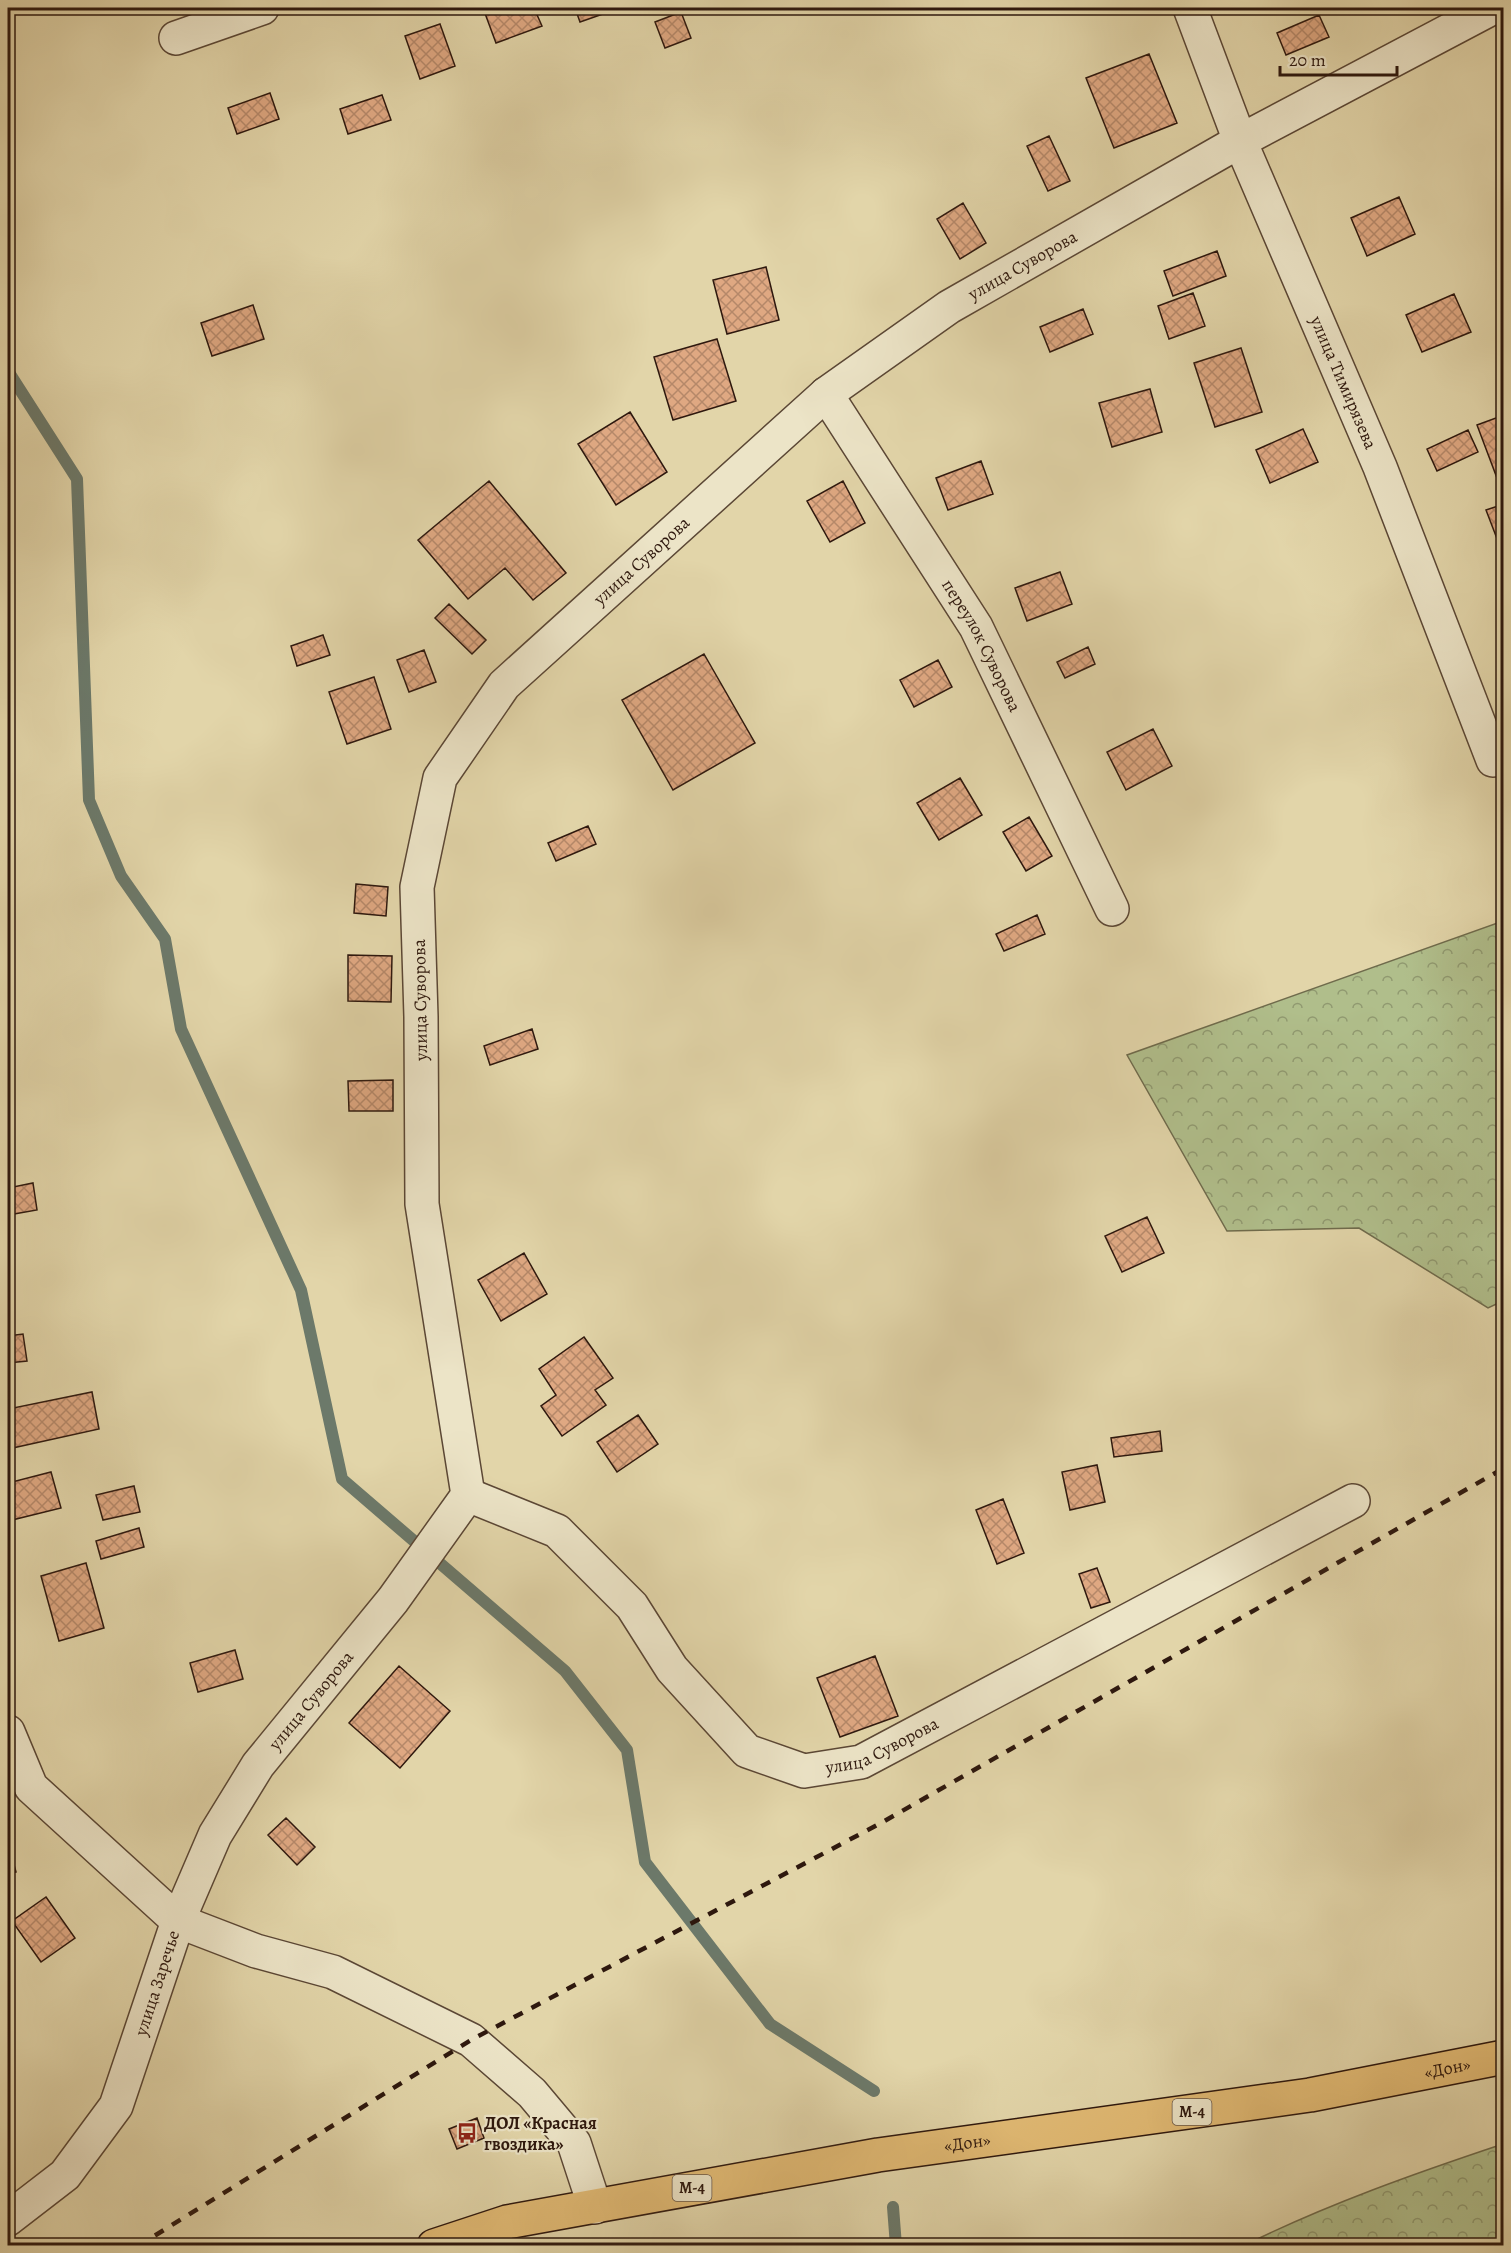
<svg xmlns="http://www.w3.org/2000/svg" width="1511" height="2253" viewBox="0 0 1511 2253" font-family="Alegreya,serif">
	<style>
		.forest { fill: url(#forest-crowns); stroke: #6f6b4c; stroke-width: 1.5 }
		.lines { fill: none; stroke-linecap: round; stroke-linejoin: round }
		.stream { stroke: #6c796a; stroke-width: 12 }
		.building { fill: url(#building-cross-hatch); stroke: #2e180e; stroke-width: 1.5 }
		.minor-casing { stroke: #5b4735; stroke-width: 36 }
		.highway-casing { stroke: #2e180e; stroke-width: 36 }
		.minor { stroke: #ece4c7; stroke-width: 33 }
		.highway { stroke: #e1ba74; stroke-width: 33 }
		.rail { stroke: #2e180e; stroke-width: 4.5; stroke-dasharray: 10 10; stroke-linecap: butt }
		.labels { text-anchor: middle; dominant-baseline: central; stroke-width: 4.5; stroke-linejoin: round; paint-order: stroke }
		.shield { fill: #ece4c7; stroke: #675546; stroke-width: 1.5 }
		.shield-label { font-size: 16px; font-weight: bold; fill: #2e180e }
		.street-label { font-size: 18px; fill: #2e180e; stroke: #ece4c7 }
		.poi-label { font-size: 18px; font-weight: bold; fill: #2e180e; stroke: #ece4c7; text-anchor: start }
	</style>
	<defs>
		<pattern id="forest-crowns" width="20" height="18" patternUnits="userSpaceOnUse" patternTransform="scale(1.5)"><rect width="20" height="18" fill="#b0be8b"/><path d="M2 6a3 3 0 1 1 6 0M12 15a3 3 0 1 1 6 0" fill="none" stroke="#909970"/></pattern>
		<pattern id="building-cross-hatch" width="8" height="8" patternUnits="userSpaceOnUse" patternTransform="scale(1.5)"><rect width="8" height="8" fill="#dfa882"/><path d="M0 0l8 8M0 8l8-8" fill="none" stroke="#b58869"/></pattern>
	</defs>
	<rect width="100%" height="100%" fill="#e2d5a9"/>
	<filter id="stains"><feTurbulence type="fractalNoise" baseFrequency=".00333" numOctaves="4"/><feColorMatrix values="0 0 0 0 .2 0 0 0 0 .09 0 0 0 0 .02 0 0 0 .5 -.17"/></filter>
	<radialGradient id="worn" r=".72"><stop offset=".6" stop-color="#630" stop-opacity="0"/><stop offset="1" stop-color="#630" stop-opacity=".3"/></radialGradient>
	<path class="forest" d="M1503,921V1301L1488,1308L1359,1228L1227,1231L1127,1055Z
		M1503,2144V2245H1245C1328,2204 1416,2173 1503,2144Z"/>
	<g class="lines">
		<path class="stream" d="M8,371L77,479L89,800L121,876L165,939L181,1029L301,1290L342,1479L565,1671L627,1750L645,1862L770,2024L874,2091
			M893,2207L896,2246"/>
	</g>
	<path class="building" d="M483,8H534L542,26L496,43Z
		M575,8H620L580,22Z
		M681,12L691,38L665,48L655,22Z
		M1319,15L1329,37L1286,55L1277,33Z
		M440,24L455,66L420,79L405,36Z
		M1149,54L1177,123L1114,148L1086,78Z
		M270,93L279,119L237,134L228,108Z
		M382,95L391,120L348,134L340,109Z
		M1049,136L1070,181L1048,191L1027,146Z
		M1399,197L1415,234L1367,256L1351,218Z
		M963,203L986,243L960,259L937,219Z
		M1217,251L1226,276L1173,296L1164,271Z
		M766,267L779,320L727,334L713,280Z
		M1193,293L1205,326L1169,339L1158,306Z
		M1454,294L1471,332L1422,352L1406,315Z
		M253,305L264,339L212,356L201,323Z
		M1083,309L1093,334L1050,352L1040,327Z
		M717,339L736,401L673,420L654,357Z
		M1241,348L1262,412L1215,427L1194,363Z
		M1150,389L1162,432L1112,447L1099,403Z
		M630,412L667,472L616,505L578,444Z
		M1504,415V476L1497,478L1477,425Z
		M1303,429L1318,462L1270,483L1256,450Z
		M1468,430L1478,452L1437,471L1427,449Z
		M981,461L993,494L948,510L936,478Z
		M489,481L566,573L533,600L505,568L468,599L418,540Z
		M843,481L865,523L830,542L807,501Z
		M1504,504V557L1486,510Z
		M1060,572L1072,604L1027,621L1015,588Z
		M449,604L486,640L472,654L435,618Z
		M323,635L330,655L297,666L291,646Z
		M1088,647L1095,664L1065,678L1057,662Z
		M424,650L436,682L409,692L397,660Z
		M704,654L755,743L673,790L622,700Z
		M938,660L952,687L914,707L900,680Z
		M374,677L391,729L347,744L329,692Z
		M1153,729L1172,766L1126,790L1107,752Z
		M960,778L982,815L939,840L917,803Z
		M1029,817L1052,856L1026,871L1003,832Z
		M588,826L596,844L556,861L548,843Z
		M356,884L388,887L386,916L354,913Z
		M1037,915L1045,934L1004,951L996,934Z
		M348,955L392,956L391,1002L348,1001Z
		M532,1029L538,1049L490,1065L484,1046Z
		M393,1080V1111H349L348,1081Z
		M33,1183L37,1210L8,1215V1188Z
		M1147,1217L1164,1253L1122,1272L1105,1236Z
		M524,1253L547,1294L501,1321L478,1280Z
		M23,1334L27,1361L8,1363V1336Z
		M584,1337L613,1378L595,1390L606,1405L562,1436L541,1406L556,1395L539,1369Z
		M92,1392L99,1429L8,1449V1409Z
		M638,1415L658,1444L617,1472L597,1442Z
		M1160,1431L1162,1451L1114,1457L1111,1438Z
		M1097,1465L1105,1502L1070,1510L1062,1472Z
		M51,1472L61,1508L12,1520L8,1503V1483Z
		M134,1486L140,1512L103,1520L96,1495Z
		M1003,1499L1024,1553L997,1564L976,1510Z
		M139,1528L144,1547L101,1559L96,1541Z
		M86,1563L104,1628L59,1641L41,1576Z
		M1097,1568L1110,1602L1091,1608L1079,1574Z
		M235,1650L243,1679L198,1692L190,1663Z
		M875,1656L898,1716L840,1737L817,1678Z
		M399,1666L450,1711L400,1768L349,1723Z
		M286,1818L315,1847L297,1865L268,1835Z
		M8,1843L16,1872L8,1874Z
		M46,1897L75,1938L41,1962L12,1921Z
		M477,2118L484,2138L457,2149L449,2129Z"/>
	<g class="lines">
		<g class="minor-casing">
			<g id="minor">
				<path id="s1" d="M1190,8L1240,141L1380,467L1493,760L1504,755"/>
				<path d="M176,38L262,8"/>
				<path id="s2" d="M826,394L976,627L1112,909"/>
				<path id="s3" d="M468,1495L557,1531L632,1606L672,1669L747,1751L804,1771L861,1762L1353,1501"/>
				<path d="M8,1732L31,1787L178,1921L116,2106L65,2175L8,2219"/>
				<path id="s4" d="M595,2207L574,2143L532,2093L471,2040L333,1972L256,1951L178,1921L215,1835L258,1765L393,1600L468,1495L422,1204L421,1017L417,887L440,778L504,685L826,394L949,307L1240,141L1492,8"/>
			</g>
		</g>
		<g class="highway-casing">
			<g id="highway">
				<path id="s5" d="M434,2246L507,2222L878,2155L1310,2095L1504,2057"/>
			</g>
		</g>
		<use href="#minor" class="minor"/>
		<use href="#highway" class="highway"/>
		<path class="rail" d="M138,2246L471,2040L881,1823L1504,1468"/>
	</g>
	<defs>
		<g id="bus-bare" transform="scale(1.62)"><path d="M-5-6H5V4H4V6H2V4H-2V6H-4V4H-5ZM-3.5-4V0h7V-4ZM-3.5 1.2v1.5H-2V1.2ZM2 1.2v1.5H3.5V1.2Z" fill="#8f2418" stroke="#ece4c7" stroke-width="2.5" paint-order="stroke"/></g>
	</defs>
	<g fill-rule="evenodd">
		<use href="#bus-bare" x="467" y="2133"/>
	</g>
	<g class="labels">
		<g class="shield">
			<rect x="1172.5" y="2099" width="39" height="26" rx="4.5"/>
			<rect x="672.5" y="2175" width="39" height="26" rx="4.5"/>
		</g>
		<g class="shield-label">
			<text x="1192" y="2112">М-4</text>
			<text x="692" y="2188">М-4</text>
		</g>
		<g class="street-label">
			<text stroke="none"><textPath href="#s4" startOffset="2554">улица Суворова</textPath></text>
			<text stroke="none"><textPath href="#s1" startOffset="405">улица Тимирязева</textPath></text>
			<text stroke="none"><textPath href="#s4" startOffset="2070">улица Суворова</textPath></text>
			<text stroke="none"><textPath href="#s2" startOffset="296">переулок Суворова</textPath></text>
			<text transform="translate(420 1000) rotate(-91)">улица Суворова</text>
			<text stroke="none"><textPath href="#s4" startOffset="790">улица Суворова</textPath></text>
			<text stroke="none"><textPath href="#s3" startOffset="531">улица Суворова</textPath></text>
			<text transform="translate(157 1983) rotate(-72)">улица Заречье</text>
			<text stroke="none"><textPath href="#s5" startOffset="1030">«Дон»</textPath></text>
			<text stroke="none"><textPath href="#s5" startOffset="544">«Дон»</textPath></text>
		</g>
		<g class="poi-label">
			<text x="484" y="2123">ДОЛ «Красная<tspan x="484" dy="21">гвоздика»</tspan></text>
		</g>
	</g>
	<rect width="1511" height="2253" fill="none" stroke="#e2d5a9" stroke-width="30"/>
	<rect x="9" y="9" width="1493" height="2235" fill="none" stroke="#2e180e" stroke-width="3"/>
	<rect x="15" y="15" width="1481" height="2223" fill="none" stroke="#2e180e" stroke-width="1.5"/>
	<path d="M1280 66v9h117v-9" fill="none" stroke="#2e180e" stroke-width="3"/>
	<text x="1289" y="66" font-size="18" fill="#2e180e" stroke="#ece4c7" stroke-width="4.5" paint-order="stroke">20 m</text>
	<rect width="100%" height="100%" filter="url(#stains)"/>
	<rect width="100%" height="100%" fill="url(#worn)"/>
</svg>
